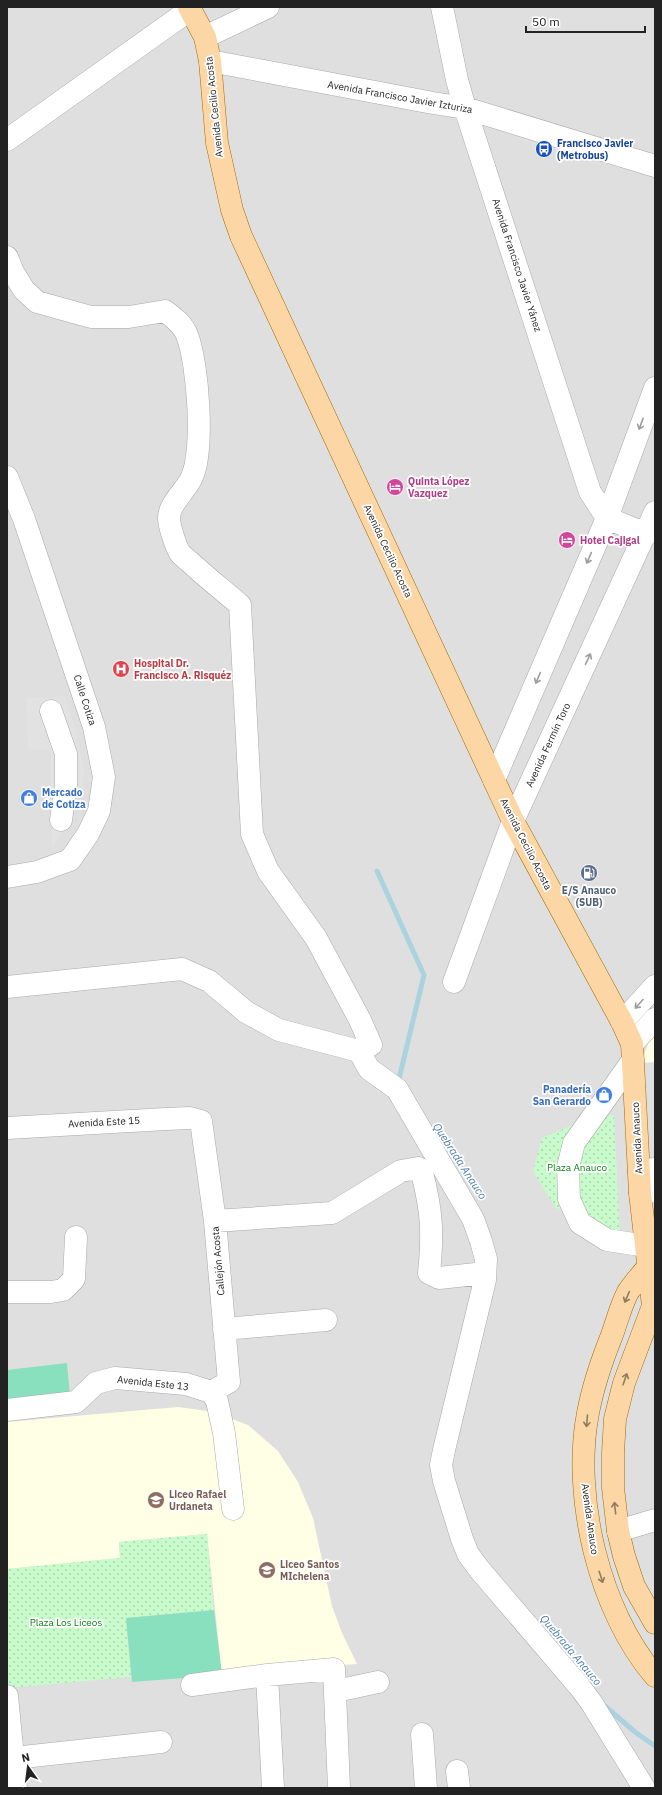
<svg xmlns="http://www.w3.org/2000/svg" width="662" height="1795" viewBox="0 0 662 1795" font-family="'IBM Plex Sans',sans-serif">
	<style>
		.residential { fill: #e0dfdf }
		.education { fill: #ffffe5 }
		.park { fill: url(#park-dots) }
		.pitch { fill: #88e0be }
		.parking { fill: #e2e2e2 }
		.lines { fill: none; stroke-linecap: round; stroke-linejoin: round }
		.stream { stroke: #aad3df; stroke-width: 5 }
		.minor-casing { stroke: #a9a9a9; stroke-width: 23 }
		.major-casing { stroke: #a06b00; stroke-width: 23 }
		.minor { stroke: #fff; stroke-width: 22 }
		.major { stroke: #fcd6a4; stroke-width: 22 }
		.oneway { stroke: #9c9c9c }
		.oneway2 { stroke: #8f7c63 }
		.labels { text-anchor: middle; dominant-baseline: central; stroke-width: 3.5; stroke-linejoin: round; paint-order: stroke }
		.street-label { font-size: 10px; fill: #222; stroke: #fff }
		.transit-label { font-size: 10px; font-weight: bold; fill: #164399; stroke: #fff; text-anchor: start }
		.hotel-label { font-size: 10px; font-weight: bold; fill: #b23c85; stroke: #fff; text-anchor: start }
		.health-label { font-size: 10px; font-weight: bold; fill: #be3a42; stroke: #fff; text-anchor: start }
		.shop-label { font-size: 10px; font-weight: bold; fill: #366cbe; stroke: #fff; text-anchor: start }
		.service-label { font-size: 10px; font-weight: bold; fill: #4e5e75; stroke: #fff }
		.park-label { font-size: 10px; fill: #0c8416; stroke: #fff }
		.education-label { font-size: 10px; font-weight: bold; fill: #785e54; stroke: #fff; text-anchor: start }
		.water-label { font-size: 11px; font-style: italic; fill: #4a7aab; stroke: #fff }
	</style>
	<defs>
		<pattern id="park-dots" width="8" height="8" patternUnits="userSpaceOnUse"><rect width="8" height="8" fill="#c8facc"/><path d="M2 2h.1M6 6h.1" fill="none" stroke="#acd6af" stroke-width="1.8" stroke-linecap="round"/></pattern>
	</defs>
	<rect width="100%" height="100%" fill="#f2efe9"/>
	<path class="residential" d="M7,7H655V1788H7Z"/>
	<path class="education" d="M655,1034V1062L641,1063L650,1039Z
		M178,1407L214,1412L248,1425L278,1451L298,1482L313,1518L332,1606L342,1633L357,1664L274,1670L222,1675L207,1534L119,1542L120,1558L7,1569V1422Z"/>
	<path class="park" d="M614,1115L620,1239L555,1207L533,1171L542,1138L584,1120Z
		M207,1534L214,1610L126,1618L131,1677L7,1688V1569L120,1558L119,1542Z"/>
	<path class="pitch" d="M67,1363L70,1396L7,1403V1370Z
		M214,1610L222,1675L132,1682L126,1618Z"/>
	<path class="parking" d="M65,697L79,743L84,772L82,796L70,821L52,847L51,749H28L26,698Z"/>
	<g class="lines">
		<path class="stream" d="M377,871L424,975L398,1083
			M605,1706L635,1732L655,1746"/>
		<g class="minor-casing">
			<path id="minor" d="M442,7L457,80L465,108L590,492L607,518L646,534L655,530
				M205,37L268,7
				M210,61L433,103L465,108L655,166
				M7,140L191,9
				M7,257L13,272L24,290L37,302L91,317H129L165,311C173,317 183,324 187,335C198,363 205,452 191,479C185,491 169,504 169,518C169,526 176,547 180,553C183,557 188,560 191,563C207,578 224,591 240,605L252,834L268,871L316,938L360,1020L371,1045L359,1051L279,1030L246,1012L209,981L182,969L7,987
				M7,477L24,519L94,727L104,777L99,811L88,834L70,860L37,872L7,877
				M51,711L66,754V786L61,820
				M494,780L607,518L655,388
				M454,982L513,821L655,512
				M622,1022L655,986
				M632,1044L655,1019
				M359,1051L369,1069L397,1089L473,1219L481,1241L486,1259L485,1280L444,1450L441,1465L444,1481L462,1539L468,1554L479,1569L579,1686L591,1702L644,1788
				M633,1060L574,1143L568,1167L569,1199L580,1223L607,1240L647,1246
				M7,1128L166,1119L190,1118L201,1121L215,1221L229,1382L211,1392
				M639,1171L655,1169
				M640,1193L655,1191
				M215,1221L332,1213L401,1171L418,1168L422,1173C432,1211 433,1234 429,1273L439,1278L485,1273
				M7,1292H51L63,1290L74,1279L76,1237
				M224,1329L326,1320
				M7,1410L76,1402L96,1383L115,1378L186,1384L211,1392L217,1401L224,1433L233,1509
				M618,1531L655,1520
				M267,1675L273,1788
				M192,1685L267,1675L334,1669L339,1788
				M336,1691L378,1682
				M7,1696L16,1788
				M422,1734L426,1788
				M14,1758L161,1742
				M457,1771L459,1788"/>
		</g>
		<g class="major-casing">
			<path id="major" d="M189,7L205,37L210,61L217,143L232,210L241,236L513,821L622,1022L632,1044L640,1193L653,1306L624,1383L615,1419L613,1453V1488L618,1531L624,1556L634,1586L655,1623
				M649,1266C642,1274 634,1283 628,1292C621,1305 617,1321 612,1335C602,1360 593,1386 588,1413C572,1496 599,1611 655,1676"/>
		</g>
		<use href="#minor" class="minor"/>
		<use href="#major" class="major"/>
	</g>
	<defs><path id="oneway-shaft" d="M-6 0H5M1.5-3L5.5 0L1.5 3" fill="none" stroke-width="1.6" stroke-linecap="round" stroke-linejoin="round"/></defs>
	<g class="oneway">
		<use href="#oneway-shaft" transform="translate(641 424) rotate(110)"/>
		<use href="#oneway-shaft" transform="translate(589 558) rotate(113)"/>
		<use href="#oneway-shaft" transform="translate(588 659) rotate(-65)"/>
		<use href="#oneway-shaft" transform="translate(538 678) rotate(113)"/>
		<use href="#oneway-shaft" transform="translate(639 1004) rotate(132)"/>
	</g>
	<g class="oneway2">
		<use href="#oneway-shaft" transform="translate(627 1297) rotate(113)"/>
		<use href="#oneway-shaft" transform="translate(625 1379) rotate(-71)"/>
		<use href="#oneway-shaft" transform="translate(587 1421) rotate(95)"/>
		<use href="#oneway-shaft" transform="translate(615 1508) rotate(-97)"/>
		<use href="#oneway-shaft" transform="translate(601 1577) rotate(72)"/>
	</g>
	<defs>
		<g id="bus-disc" transform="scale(0.9)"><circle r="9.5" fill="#1a4fb4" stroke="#fff"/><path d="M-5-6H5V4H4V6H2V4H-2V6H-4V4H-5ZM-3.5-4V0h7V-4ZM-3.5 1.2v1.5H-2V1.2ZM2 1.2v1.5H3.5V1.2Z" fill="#fff"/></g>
		<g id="hotel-disc" transform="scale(0.9)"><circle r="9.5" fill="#d1479c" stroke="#fff"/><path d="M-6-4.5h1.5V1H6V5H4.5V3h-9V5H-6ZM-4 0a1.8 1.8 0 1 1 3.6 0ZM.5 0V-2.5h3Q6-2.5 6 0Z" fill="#fff"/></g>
		<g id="hospital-disc" transform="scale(0.9)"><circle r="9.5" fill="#e0444e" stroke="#fff"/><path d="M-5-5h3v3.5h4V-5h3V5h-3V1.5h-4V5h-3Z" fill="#fff"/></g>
		<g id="shop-disc" transform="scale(0.9)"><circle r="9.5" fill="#3f7fe0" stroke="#fff"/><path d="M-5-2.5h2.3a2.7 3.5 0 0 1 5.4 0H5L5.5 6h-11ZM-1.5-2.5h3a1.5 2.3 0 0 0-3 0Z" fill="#fff"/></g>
		<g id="fuel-disc" transform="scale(0.9)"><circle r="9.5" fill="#5c6f8a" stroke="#fff"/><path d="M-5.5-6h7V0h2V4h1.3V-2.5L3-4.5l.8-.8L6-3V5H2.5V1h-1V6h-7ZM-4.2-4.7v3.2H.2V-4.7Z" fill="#fff"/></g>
		<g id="school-disc" transform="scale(0.9)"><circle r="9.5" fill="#8d6e63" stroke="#fff"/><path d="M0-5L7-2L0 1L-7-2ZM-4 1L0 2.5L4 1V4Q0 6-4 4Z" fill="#fff"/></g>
	</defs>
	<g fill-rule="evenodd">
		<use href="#bus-disc" x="544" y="149"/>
		<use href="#hotel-disc" x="395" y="487"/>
		<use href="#hotel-disc" x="567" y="540"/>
		<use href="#hospital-disc" x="121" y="669"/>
		<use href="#shop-disc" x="29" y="798"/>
		<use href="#fuel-disc" x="589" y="873"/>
		<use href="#shop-disc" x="604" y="1095"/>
		<use href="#school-disc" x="156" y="1500"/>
		<use href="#school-disc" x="267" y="1570"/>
	</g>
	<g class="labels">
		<g class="street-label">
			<text transform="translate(400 97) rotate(10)">Avenida Francisco Javier Izturiza</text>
			<text transform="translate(214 107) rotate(-96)">Avenida Cecilio Acosta</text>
			<text transform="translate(517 265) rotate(72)">Avenida Francisco Javier Yánez</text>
			<text transform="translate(388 551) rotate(65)">Avenida Cecilio Acosta</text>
			<text transform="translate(85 700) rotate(72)">Calle Cotiza</text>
			<text transform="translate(548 745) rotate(-65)">Avenida Fermín Toro</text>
			<text transform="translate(526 844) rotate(63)">Avenida Cecilio Acosta</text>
			<text transform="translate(104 1122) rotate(-3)">Avenida Este 15</text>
			<text transform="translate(637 1138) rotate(-93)">Avenida Anauco</text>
			<text transform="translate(218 1261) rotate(-95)">Callejón Acosta</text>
			<text transform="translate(153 1383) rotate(6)">Avenida Este 13</text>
			<text transform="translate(590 1519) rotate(82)">Avenida Anauco</text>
		</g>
		<g class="transit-label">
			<text x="557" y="143">Francisco Javier<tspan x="557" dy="12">(Metrobus)</tspan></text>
		</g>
		<g class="hotel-label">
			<text x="408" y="481">Quinta López<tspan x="408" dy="12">Vazquez</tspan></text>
			<text x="580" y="540">Hotel Cajigal</text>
		</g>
		<g class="health-label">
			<text x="134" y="663">Hospital Dr.<tspan x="134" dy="12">Francisco A. Risquéz</tspan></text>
		</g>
		<g class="shop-label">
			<text x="42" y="792">Mercado<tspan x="42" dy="12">de Cotiza</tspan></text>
			<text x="591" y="1089" text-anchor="end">Panadería<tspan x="591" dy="12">San Gerardo</tspan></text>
		</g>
		<g class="service-label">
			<text x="589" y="890">E/S Anauco<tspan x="589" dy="12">(SUB)</tspan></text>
		</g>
		<g class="park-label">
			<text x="577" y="1167">Plaza Anauco</text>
			<text x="66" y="1622">Plaza Los Liceos</text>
		</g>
		<g class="education-label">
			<text x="169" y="1494">Liceo Rafael<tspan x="169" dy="12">Urdaneta</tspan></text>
			<text x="280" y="1564">Liceo Santos<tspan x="280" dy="12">MIchelena</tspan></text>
		</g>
		<g class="water-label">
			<text transform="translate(460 1161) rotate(57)">Quebrada Anauco</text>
			<text transform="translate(571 1650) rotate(50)">Quebrada Anauco</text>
		</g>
	</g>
	<rect width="662" height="1795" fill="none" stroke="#222222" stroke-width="16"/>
	<g transform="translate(28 1767) rotate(346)" stroke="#ffffff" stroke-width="3" paint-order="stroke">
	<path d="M0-3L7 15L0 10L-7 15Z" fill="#222222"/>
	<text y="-6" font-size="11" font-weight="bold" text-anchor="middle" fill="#222222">N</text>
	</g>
	<path d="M526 26v6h119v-6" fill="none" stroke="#222222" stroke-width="2"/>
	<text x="532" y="26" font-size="12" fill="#222222" stroke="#ffffff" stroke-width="3" paint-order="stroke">50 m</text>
</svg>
